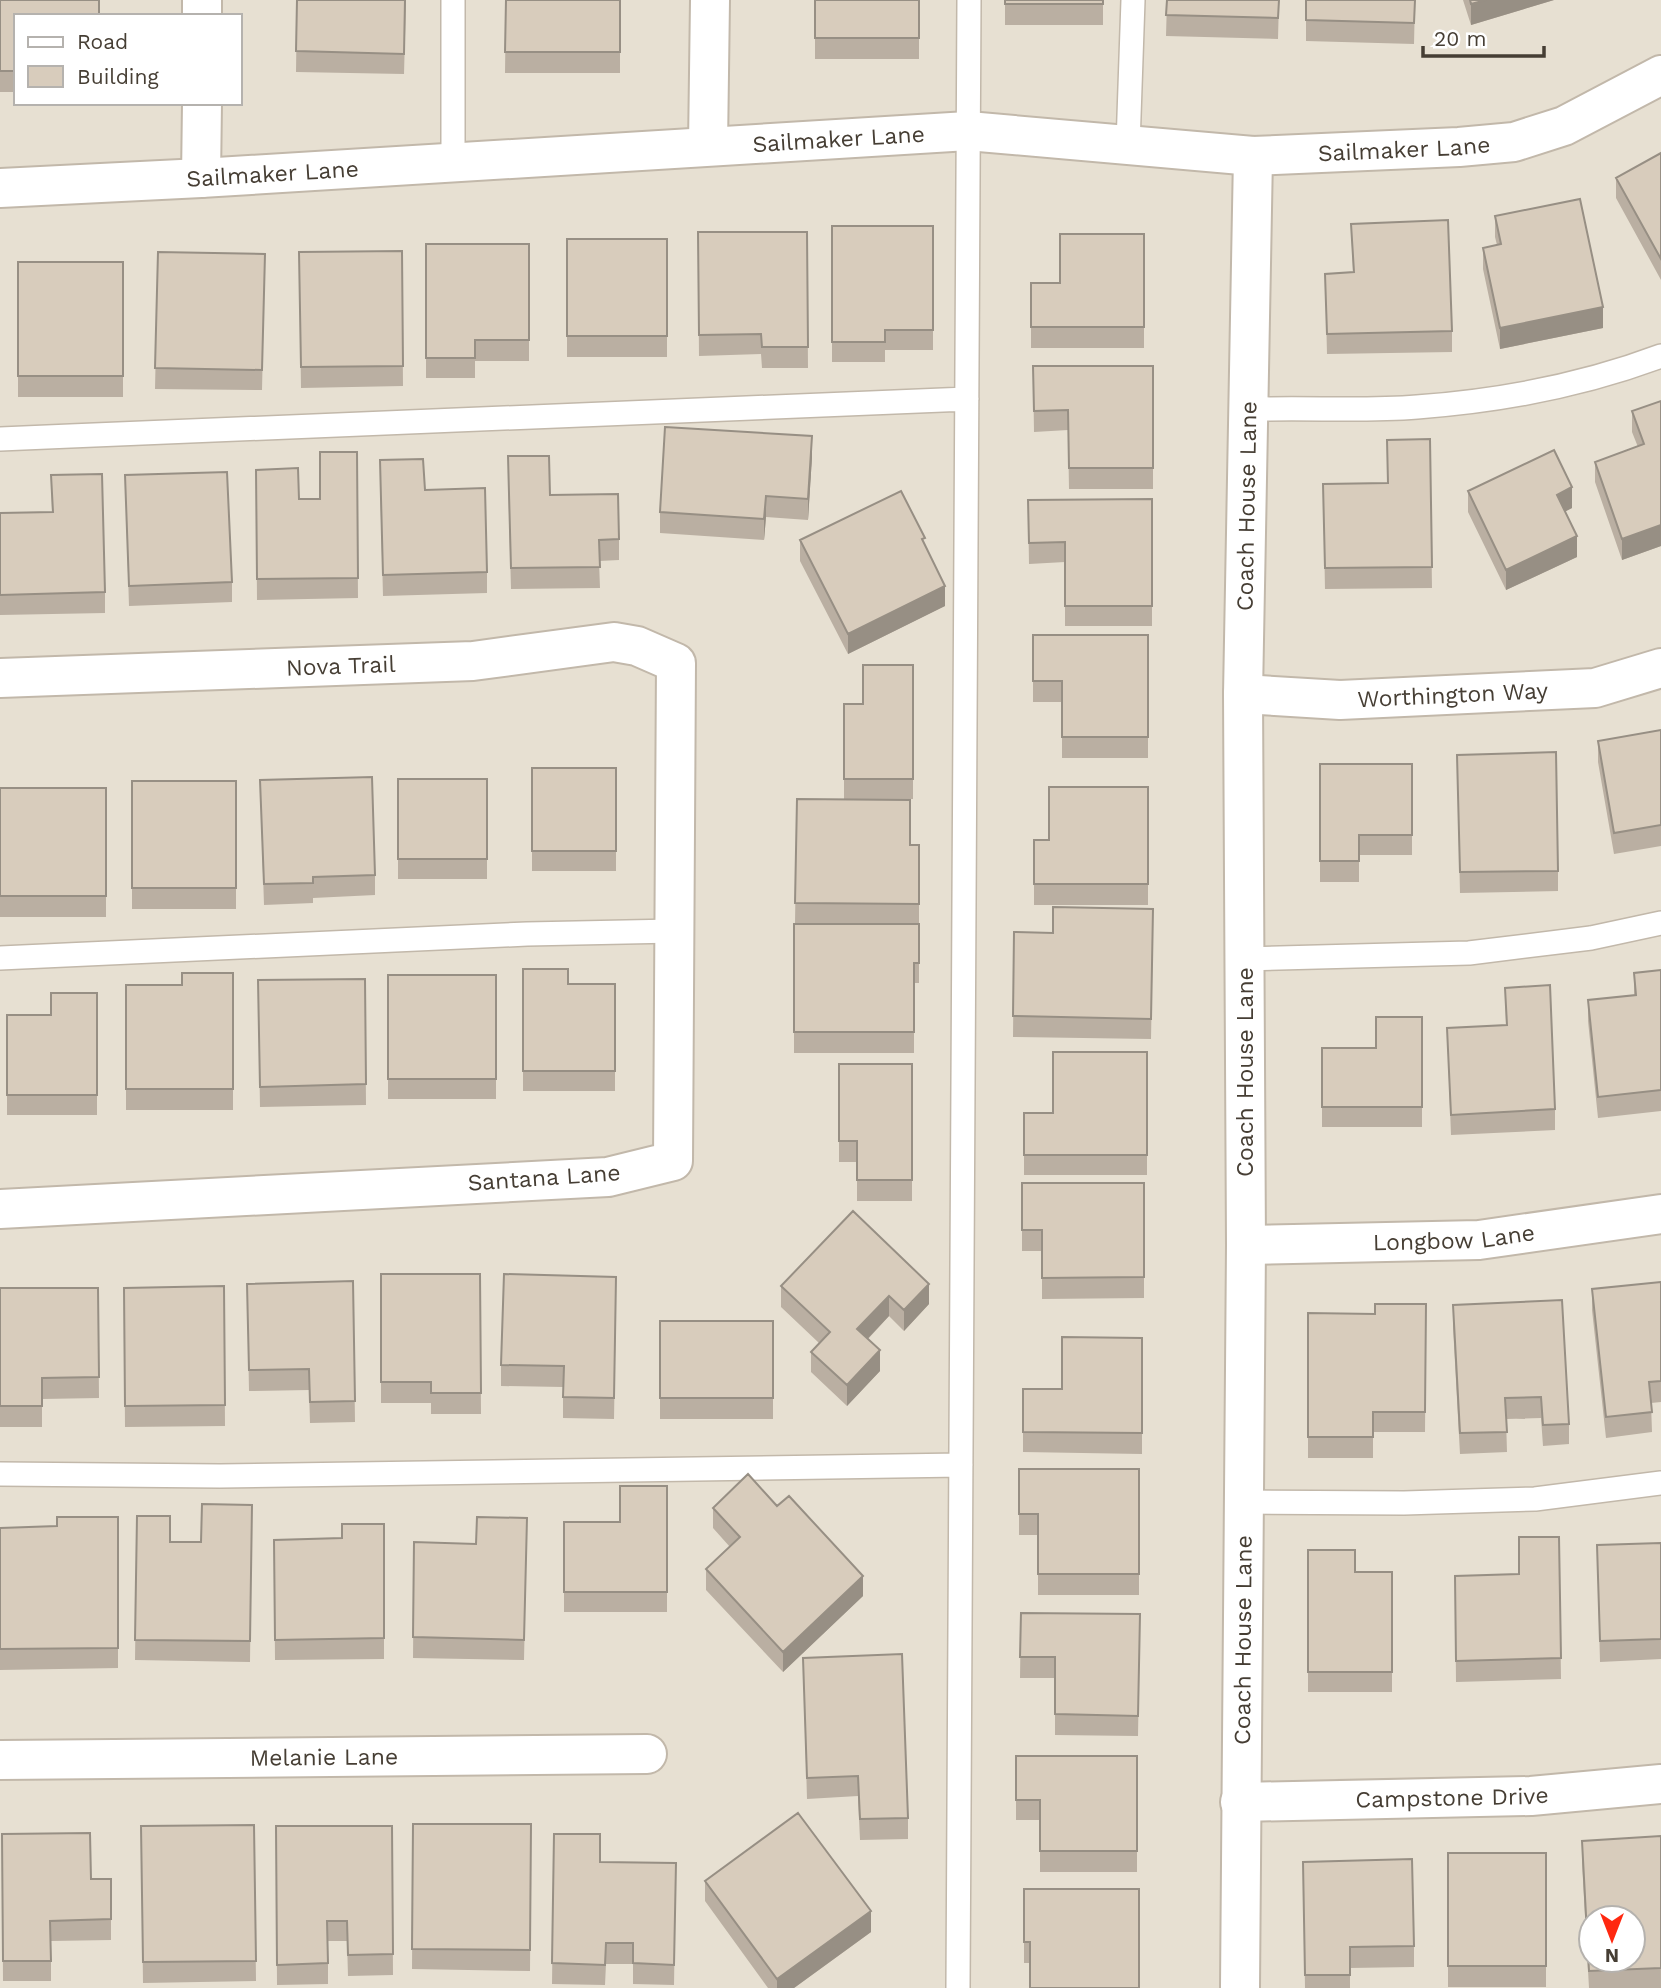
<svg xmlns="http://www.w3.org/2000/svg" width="1661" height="1988" viewBox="0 0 1661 1988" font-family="'Work Sans',sans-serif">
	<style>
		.residential { fill: #e7e0d2; fill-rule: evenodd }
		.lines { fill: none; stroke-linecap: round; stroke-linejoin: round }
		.service-casing { stroke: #c2b8aa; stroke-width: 26 }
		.minor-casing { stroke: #c2b8aa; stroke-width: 42 }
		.service { stroke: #fff; stroke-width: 23 }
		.minor { stroke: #fff; stroke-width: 38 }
		.wall { fill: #baafa2 }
		.shaded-wall { fill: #978f84 }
		.building { fill: #d8ccbc; stroke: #978f84; stroke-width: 2; fill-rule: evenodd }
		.labels { text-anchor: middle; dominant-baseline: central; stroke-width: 6; stroke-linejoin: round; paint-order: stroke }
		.street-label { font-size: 23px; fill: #463e34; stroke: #fff }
	</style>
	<rect width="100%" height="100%" fill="#f3eee4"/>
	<path class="residential" d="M0,0H1661V1988H0ZM16,16H240V103H16ZM1591,1918H1633V1960H1591Z"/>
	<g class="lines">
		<g class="service-casing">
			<path id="service" d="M453,0V162
				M1128,145L1133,0
				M1248,407L1268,409C1317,408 1368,411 1417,407C1498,401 1584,385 1661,356
				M0,439C322,425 644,413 967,399
				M0,958L527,934L675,931
				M1244,959L1469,953L1591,938L1661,923
				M0,1474L220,1476L961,1465
				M1243,1502L1404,1503L1535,1499L1661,1483
				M958,1988L969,0"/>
		</g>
		<g class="minor-casing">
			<g id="minor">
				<path d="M202,16V0"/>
				<path d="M708,146L710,0"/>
				<path d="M201,178L202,103"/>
				<path id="s1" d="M0,188L201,178L968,131L1253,156L1459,147L1514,142L1564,126L1661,75"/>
				<path id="s2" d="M0,678L473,661L614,642L637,646L676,663L673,1161L608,1177L0,1209"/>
				<path id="s3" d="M1243,694L1340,700L1595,688L1661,668"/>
				<path id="s4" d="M1246,1245L1479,1240L1661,1214"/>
				<path id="s5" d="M0,1760L647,1754"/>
				<path id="s6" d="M1240,1802L1531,1796L1661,1784"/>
				<path id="s7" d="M1240,1988L1246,1245L1243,694L1253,156"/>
			</g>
		</g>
		<use href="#service" class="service"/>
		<use href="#minor" class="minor"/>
	</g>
	<path class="wall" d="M0,0L16,16V92H0Z
		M297,0H406L404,74L296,72Z
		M506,0H620V73H505Z
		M815,0H919V59H815Z
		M1005,0H1103V25H1005Z
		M1167,0H1279L1278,39L1166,36Z
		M1306,0H1415L1414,44L1306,41Z
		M1463,0H1554L1471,25Z
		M1661,153V280L1616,198V178Z
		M1495,216L1603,328L1500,349L1483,269V248L1497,245L1495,237Z
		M1351,224L1452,331V352L1327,354L1325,274L1353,272Z
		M832,226H933V350H885V362H832Z
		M698,232H807L808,368H762L761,354L699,356Z
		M1144,234V348H1031V283H1060Z
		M567,239H667V357H567Z
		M426,244H529V361H475V378H426Z
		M402,251L403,386L301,388L299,252Z
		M158,252L265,254L262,390L155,389Z
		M18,262H123V397H18Z
		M1033,366H1153V489H1069L1068,430L1034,432Z
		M1661,401V546L1622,560L1595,482V462L1638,447L1632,432V411Z
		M1430,439L1432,588L1325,589L1323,484L1388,483L1387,440Z
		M357,452L358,598L257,600L256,470L299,499H320Z
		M812,457L808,520L766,517L764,540L660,533V512Z
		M51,475L105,592V613L0,615V513L52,512Z
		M125,475L232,582V602L129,606Z
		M508,477L550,495L619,539V560L599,561L600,588L511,589Z
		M380,481L425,490L487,572V593L383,596Z
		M1468,491L1572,508L1565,511L1577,557L1506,590L1468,512Z
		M1152,499V626H1065V562L1029,564L1028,500Z
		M800,540L925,546L945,606L848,654L800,561Z
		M1033,635H1148V758H1062V702H1033Z
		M913,665V799H856L910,845H919V983H914V1053H794V924H855L795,923L797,799H844V704H863Z
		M1661,730V846L1614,854L1598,762V741Z
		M1457,755L1558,871V891L1460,893Z
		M1320,764H1412V855H1359V882H1320Z
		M532,768H616V871H532Z
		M398,779H487V879H398Z
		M260,780L375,875V895L313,898V903L264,905Z
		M132,781H236V909H132Z
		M1148,787V905H1034V840H1049Z
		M0,788H106V917H0Z
		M1153,930L1151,1039L1013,1037L1014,932L1053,933Z
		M523,969L568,984H615V1091H523Z
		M1661,970V1111L1598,1118L1588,1021V1000L1634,995V973Z
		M233,973V1110H126V985H182Z
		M388,975H496V1099H388Z
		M365,979L366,1105L260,1107L258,980Z
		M1505,988L1555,1109V1130L1451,1135L1447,1028L1506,1025Z
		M97,993V1115H7V1015H51Z
		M1422,1017V1127H1322V1048H1376Z
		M1147,1052V1175H1024V1113H1053Z
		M839,1064H912V1201H857V1162H839Z
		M1022,1183H1144V1298L1042,1299V1251H1022Z
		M853,1211L929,1304L904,1331L889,1316L868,1339L880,1371L847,1406L811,1372V1352L819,1343L781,1307V1286Z
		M381,1274H480L481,1414H431V1403H381Z
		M353,1281L355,1422L310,1423L309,1390L249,1391L247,1284Z
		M1661,1282V1402L1651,1403L1652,1432L1606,1438L1592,1310V1289Z
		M224,1286L225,1426L125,1427L124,1288Z
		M0,1288H98L99,1398L42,1399V1427H0Z
		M616,1298L614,1419L563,1418V1387L501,1386V1365Z
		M1426,1304L1425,1432H1373V1458H1308V1313L1375,1314Z
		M1453,1305L1569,1424V1444L1543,1446L1541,1418L1506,1419L1507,1452L1460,1454L1453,1326Z
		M660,1321H773V1419H660Z
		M1142,1338V1454L1023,1452V1389H1062Z
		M1019,1469H1139V1595H1038V1535H1019Z
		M667,1486V1612H564V1522H620Z
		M252,1505L250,1662L135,1660L137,1516L170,1542H201Z
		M713,1508L863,1596L783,1672L706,1590V1569L730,1547L713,1528Z
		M118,1517V1668L0,1670V1528L57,1526Z
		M527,1518L524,1660L413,1658L414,1542L476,1544Z
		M384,1524V1659L275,1660L274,1540L342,1538Z
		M1559,1537L1561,1679L1456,1682L1455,1576L1519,1574Z
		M1661,1543V1659L1600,1662L1597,1545Z
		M1308,1550L1355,1572H1392V1692H1308Z
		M1021,1613L1140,1614L1138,1736L1055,1735V1678H1020Z
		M803,1658L908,1818V1839L860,1840L858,1796L807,1799Z
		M1016,1756H1137V1872H1040V1820H1016Z
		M413,1824H531L530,1971L412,1969Z
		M254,1825L256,1981L143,1983L141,1826Z
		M276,1826H392L393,1975L348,1976L347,1941H328V1984L277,1985Z
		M2,1834L91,1879H111V1940L51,1941V1981H3Z
		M554,1834L600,1862L676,1863L674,1985L633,1984V1964H606L605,1985L552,1984Z
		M1661,1836V1988H1589L1582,1862V1841Z
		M1448,1853H1546V1987H1448Z
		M1303,1862L1414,1946V1967L1350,1968V1988H1305Z
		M705,1881L871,1932L794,1988H768L705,1901Z
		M1024,1889H1139L1030,1963H1024Z"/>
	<path class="shaded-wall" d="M1486,0H1554L1471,25V4Z
		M1603,307V328L1500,349V328Z
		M812,436V457L808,520V499Z
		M1572,487V508L1557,516V495Z
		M766,496V517L764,540V519Z
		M1661,525V546L1622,560V539Z
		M1577,536V557L1506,590V570Z
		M945,586V606L848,654V634Z
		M929,1284V1304L904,1331V1310Z
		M889,1296V1316L857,1350V1329Z
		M880,1350V1371L847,1406V1385Z
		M863,1576V1596L783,1672V1652Z
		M871,1911V1932L794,1988H777V1979Z"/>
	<path class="building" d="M0,0H99V16H16V71H0Z
		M297,0H405L404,54L296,51Z
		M506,0H620V52H505Z
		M815,0H919V38H815Z
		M1005,0H1103V4H1005Z
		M1167,0H1279L1278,18L1166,15Z
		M1306,0H1415L1414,23L1306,20Z
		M1470,0H1486L1471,4Z
		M1661,153V259L1616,178Z
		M1580,199L1603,307L1500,328L1483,248L1501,244L1495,216Z
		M1448,220L1452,331L1327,334L1325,274L1354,272L1351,224Z
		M832,226H933V330H885V342H832Z
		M698,232H807L808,347H762L761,334L699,335Z
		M1060,234H1144V327H1031V283H1060Z
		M567,239H667V336H567Z
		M426,244H529V340H475V358H426Z
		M402,251L403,366L301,367L299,252Z
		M158,252L265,254L262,370L155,368Z
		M18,262H123V376H18Z
		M1033,366H1153V468H1069L1068,410L1034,411Z
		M1661,401V525L1622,539L1595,462L1644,444L1632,411Z
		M665,427L812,436L808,499L766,496L764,519L660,512Z
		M1430,439L1432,567L1325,568L1323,484L1388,483L1387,440Z
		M1554,450L1572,487L1557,495L1577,536L1506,570L1468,491Z
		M320,452H357L358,578L257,579L256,470L298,468L299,499H320Z
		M508,456H549L550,495L618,494L619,539L599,540L600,567L511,568Z
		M423,459L425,490L485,488L487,572L383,575L380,460Z
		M227,472L232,582L129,586L125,475Z
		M102,474L105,592L0,595V513L53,512L51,475Z
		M901,491L925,538L922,539L945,586L848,634L800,540Z
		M1152,499V606H1065V542L1029,543L1028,500Z
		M1033,635H1148V737H1062V681H1033Z
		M863,665H913V779H844V704H863Z
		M1661,730V825L1614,833L1598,741Z
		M1556,752L1558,871L1460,872L1457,755Z
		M1320,764H1412V835H1359V861H1320Z
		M532,768H616V851H532Z
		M372,777L375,875L313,877V883L264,884L260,780Z
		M398,779H487V859H398Z
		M132,781H236V888H132Z
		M1049,787H1148V884H1034V840H1049Z
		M0,788H106V896H0Z
		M797,799L910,800V845H919V904L795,903Z
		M1053,907L1153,909L1151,1019L1013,1016L1014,932L1053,933Z
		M794,924H919V963H914V1032H794Z
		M523,969H568V984H615V1071H523Z
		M1661,970V1090L1598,1097L1588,1000L1636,995L1634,973Z
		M182,973H233V1089H126V985H182Z
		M388,975H496V1079H388Z
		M365,979L366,1084L260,1087L258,980Z
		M1550,985L1555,1109L1451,1115L1447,1028L1507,1025L1505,988Z
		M51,993H97V1095H7V1015H51Z
		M1376,1017H1422V1107H1322V1048H1376Z
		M1053,1052H1147V1155H1024V1113H1053Z
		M839,1064H912V1180H857V1141H839Z
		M1022,1183H1144V1277L1042,1278V1230H1022Z
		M853,1211L929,1284L904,1310L889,1296L857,1329L880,1350L847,1385L811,1352L830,1332L781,1286Z
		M381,1274H480L481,1393H431V1382H381Z
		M504,1274L616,1277L614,1398L563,1397L564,1366L501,1365Z
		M353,1281L355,1401L310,1402L309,1369L249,1370L247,1284Z
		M1661,1282V1381L1649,1382L1652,1412L1606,1417L1592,1289Z
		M224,1286L225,1405L125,1406L124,1288Z
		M0,1288H98L99,1377L42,1378V1406H0Z
		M1562,1300L1569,1424L1543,1425L1541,1397L1505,1398L1507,1432L1460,1433L1453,1305Z
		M1375,1304H1426L1425,1412H1373V1437H1308V1313L1375,1314Z
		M660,1321H773V1398H660Z
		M1062,1337L1142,1338V1433L1023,1432V1389H1062Z
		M1019,1469H1139V1574H1038V1514H1019Z
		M748,1474L777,1506L789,1496L863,1576L783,1652L706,1569L740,1537L713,1508Z
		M620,1486H667V1592H564V1522H620Z
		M202,1504L252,1505L250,1641L135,1640L137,1516H170V1542H201Z
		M57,1517H118V1648L0,1649V1528L57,1526Z
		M477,1517L527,1518L524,1640L413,1637L414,1542L476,1544Z
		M342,1524H384V1638L275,1640L274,1540L342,1538Z
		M1519,1537H1559L1561,1658L1456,1661L1455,1576L1519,1574Z
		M1661,1543V1639L1600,1641L1597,1545Z
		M1308,1550H1355V1572H1392V1672H1308Z
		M1021,1613L1140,1614L1138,1716L1055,1714V1657H1020Z
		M902,1654L908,1818L860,1819L858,1776L807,1778L803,1658Z
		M1016,1756H1137V1851H1040V1800H1016Z
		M798,1813L871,1911L777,1979L705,1881Z
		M413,1824H531L530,1950L412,1949Z
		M254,1825L256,1961L143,1962L141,1826Z
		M276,1826H392L393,1954L348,1955L347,1921H327L328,1963L277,1965Z
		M90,1833L91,1879H111V1919L50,1921L51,1961H3L2,1834Z
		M554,1834H600V1862L676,1863L674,1965L633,1963V1943H606L605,1965L552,1963Z
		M1661,1836V1968L1589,1971L1582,1841ZM1591,1918H1633V1960H1591Z
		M1448,1853H1546V1966H1448Z
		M1412,1859L1414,1946L1350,1947V1975H1305L1303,1862Z
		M1024,1889H1139V1988H1030V1942H1024Z"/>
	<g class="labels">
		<g class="street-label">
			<text stroke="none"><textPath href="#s1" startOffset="840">Sailmaker Lane</textPath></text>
			<text stroke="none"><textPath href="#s1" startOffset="1407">Sailmaker Lane</textPath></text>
			<text stroke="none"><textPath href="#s1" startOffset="273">Sailmaker Lane</textPath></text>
			<text stroke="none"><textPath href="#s7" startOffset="1482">Coach House Lane</textPath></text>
			<text stroke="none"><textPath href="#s2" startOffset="341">Nova Trail</textPath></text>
			<text stroke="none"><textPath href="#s3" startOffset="210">Worthington Way</textPath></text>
			<text transform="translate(1245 1072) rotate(-90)">Coach House Lane</text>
			<text transform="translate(544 1178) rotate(-4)">Santana Lane</text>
			<text stroke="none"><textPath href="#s4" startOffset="208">Longbow Lane</textPath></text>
			<text stroke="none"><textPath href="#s7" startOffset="348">Coach House Lane</textPath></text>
			<text stroke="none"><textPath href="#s5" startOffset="324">Melanie Lane</textPath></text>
			<text stroke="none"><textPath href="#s6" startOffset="212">Campstone Drive</textPath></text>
		</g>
	</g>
	<rect x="14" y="14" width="228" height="91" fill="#ffffff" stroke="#b5b2ae" stroke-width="2"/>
	<rect x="28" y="37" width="35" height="10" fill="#ffffff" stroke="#b5b2ae" stroke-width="2"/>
	<text x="77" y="49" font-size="21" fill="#463e34">Road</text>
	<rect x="28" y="66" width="35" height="21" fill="#d8ccbc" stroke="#b5b2ae" stroke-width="2"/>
	<text x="77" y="84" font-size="21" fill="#463e34">Building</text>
	<g transform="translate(1612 1939) rotate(180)"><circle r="33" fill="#ffffff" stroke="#b5b2ae" stroke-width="2"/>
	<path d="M0-5L12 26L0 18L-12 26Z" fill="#ff2810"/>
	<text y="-10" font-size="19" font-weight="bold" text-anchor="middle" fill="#463e34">N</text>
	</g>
	<path d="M1423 46v10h121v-10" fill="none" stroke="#463e34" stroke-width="3.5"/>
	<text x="1434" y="46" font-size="21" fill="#463e34" stroke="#ffffff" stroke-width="5" paint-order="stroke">20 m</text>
</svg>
